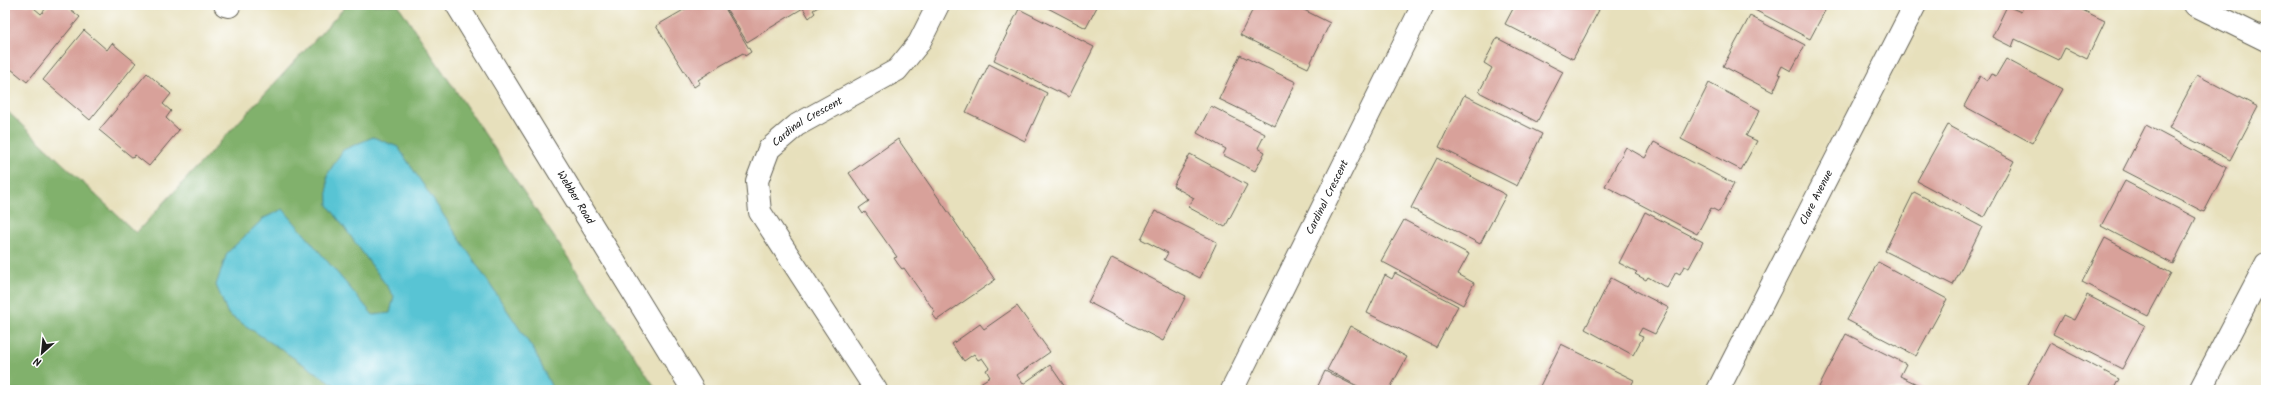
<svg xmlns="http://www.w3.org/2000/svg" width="2271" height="395" viewBox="0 0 2271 395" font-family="Kalam,sans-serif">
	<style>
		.forest { fill: #81b16c; stroke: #4e6644 }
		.water { fill: #59c4d4; stroke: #3a7078 }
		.building { fill: #d8a19a }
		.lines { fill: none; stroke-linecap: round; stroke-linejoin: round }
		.minor-casing { stroke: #636154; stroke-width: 24 }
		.secondary-casing { stroke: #636154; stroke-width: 24 }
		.minor { stroke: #fff; stroke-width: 22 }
		.secondary { stroke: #fff; stroke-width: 22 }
		.labels { text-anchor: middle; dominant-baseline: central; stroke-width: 3; stroke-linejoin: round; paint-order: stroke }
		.street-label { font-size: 11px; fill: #1c1c1c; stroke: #fff }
	</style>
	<rect width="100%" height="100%" fill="#fff"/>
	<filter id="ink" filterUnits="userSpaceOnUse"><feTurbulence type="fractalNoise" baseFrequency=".025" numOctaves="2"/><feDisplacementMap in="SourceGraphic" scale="8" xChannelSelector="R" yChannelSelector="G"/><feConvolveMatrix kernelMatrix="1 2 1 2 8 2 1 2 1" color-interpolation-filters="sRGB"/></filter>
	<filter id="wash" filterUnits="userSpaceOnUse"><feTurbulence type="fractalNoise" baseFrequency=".012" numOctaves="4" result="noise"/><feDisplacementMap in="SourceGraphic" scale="16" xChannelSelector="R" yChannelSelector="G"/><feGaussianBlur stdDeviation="0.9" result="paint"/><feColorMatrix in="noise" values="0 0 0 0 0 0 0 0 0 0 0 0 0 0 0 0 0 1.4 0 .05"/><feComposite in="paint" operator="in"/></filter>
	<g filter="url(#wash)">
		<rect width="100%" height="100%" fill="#e7e0bc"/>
		<path class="forest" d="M347,5H398L657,390H5V109L136,233Z"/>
		<path class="water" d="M373,137L398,147L535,352L553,390H342L228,314L216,285L227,253L264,218L283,209L373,315L390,313L394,296L328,205L327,175L343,150Z"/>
		<g id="blocks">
			<path class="building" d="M10,5H37L34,8L41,14L49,5H65L80,17L27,82L6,65L8,62L5,60V12Z
				M692,5H723L751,52L745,56L743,53L720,66L698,80L700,83L694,87L656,26Z
				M724,5H822L813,10L815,13L809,18L803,8L747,42Z
				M1042,5H1098L1086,28Z
				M1255,5H1294L1330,23L1308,68L1240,35Z
				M1515,5H1590L1599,10L1573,59L1505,24Z
				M1750,5H1828L1810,39L1749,7Z
				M2024,5H2072L2105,21L2087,59L2065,48L2059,60L2015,39L2012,47L1992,37L2007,6L2021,12Z
				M1019,9L1094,47L1069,97L994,60Z
				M1750,16L1805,45L1791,71L1782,66L1778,74L1781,75L1773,92L1723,66Z
				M84,30L107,50L112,43L136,63L90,120L43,80Z
				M1497,38L1563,72L1537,122L1479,92L1492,68L1484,63Z
				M1240,55L1296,82L1275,126L1219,99Z
				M2006,59L2062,89L2032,143L1964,106L1980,76L1987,81L1991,74L1996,76Z
				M989,64L1047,93L1025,141L966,112Z
				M147,73L171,94L163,104L171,111L166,118L179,130L149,166L135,155L133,158L99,130Z
				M2197,75L2258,107L2230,160L2169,128Z
				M1709,83L1760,110L1746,136L1757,141L1741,170L1681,139Z
				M1464,95L1542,134L1517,186L1439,147Z
				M1211,106L1265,134L1258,148L1265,152L1255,171L1223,155L1226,149L1197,133Z
				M1948,125L2014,161L1984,217L1917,181Z
				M2146,125L2227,168L2204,212L2123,170Z
				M898,139L995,280L937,320L932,314L935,312L904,268L902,269L898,264L894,258L897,257L865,212L863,214L859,208L869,201L849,173Z
				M1654,142L1734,184L1719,212L1711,208L1697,234L1605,186L1626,147L1645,158Z
				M1190,154L1247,185L1225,227L1188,207L1194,198L1173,186Z
				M1437,158L1506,195L1480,244L1411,208Z
				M2125,181L2196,218L2173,264L2101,226Z
				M1914,192L1982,227L1953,285L1885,251Z
				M1155,211L1217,242L1200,278L1164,260L1168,253L1141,239Z
				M1645,212L1703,242L1689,268L1684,266L1680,274L1676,272L1667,288L1648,277L1646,280L1635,274L1637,272L1619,263Z
				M1404,220L1469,254L1458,274L1474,283L1463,305L1381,261Z
				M2105,238L2171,273L2148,316L2082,282Z
				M1112,258L1186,296L1163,341L1088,302Z
				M1878,262L1947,299L1916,356L1847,320Z
				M1395,273L1458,306L1436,347L1367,313L1385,275L1392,279Z
				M1611,278L1669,308L1655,334L1642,328L1638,335L1643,337L1633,355L1585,329Z
				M2087,295L2145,325L2122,369L2053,334L2063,315L2074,320Z
				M1017,306L1050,352L1017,375L1023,384L1050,365L1067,390H985L980,383L990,377L986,370L989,368L982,358L978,360L974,354L964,361L952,344L980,324L984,329Z
				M1350,326L1407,357L1389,390H1365L1327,370Z
				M1846,334L1906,364L1900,376L1923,387L1921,390H1825L1819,387Z
				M2050,343L2119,379L2113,390H2031L2026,388Z
				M1561,344L1634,380L1629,390H1538Z
				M1325,371L1363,390H1316Z"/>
		</g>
	</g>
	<g filter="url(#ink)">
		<use href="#blocks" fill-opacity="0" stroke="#636154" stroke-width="1"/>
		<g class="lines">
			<g class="minor-casing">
				<g id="minor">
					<path d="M225,5L229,6"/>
					<path d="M2195,5L2266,40"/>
					<path id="s1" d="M876,390L760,212L757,181L769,149L797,125L897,70L919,43L938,5"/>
					<path id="s2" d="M1232,390L1423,5"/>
					<path id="s3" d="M1718,390L1915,5"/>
					<path d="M2200,390L2266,264"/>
				</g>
			</g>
			<g class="secondary-casing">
				<g id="secondary">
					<path id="s4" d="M457,5L693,390"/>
				</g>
			</g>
			<use href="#minor" class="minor"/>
			<use href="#secondary" class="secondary"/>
		</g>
	</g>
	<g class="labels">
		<g class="street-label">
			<text stroke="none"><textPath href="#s1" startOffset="325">Cardinal Crescent</textPath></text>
			<text stroke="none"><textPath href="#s2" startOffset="215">Cardinal Crescent</textPath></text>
			<text stroke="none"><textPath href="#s4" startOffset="226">Webber Road</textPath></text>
			<text stroke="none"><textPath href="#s3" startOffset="216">Clare Avenue</textPath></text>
		</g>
	</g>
	<rect width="2271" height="395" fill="none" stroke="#fff" stroke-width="20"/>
	<g transform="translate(42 353) rotate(207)" stroke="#ffffff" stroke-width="3" paint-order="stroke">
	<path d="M0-3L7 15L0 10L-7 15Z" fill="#1c1c1c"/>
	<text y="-6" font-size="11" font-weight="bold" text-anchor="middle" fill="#1c1c1c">N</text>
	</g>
</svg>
